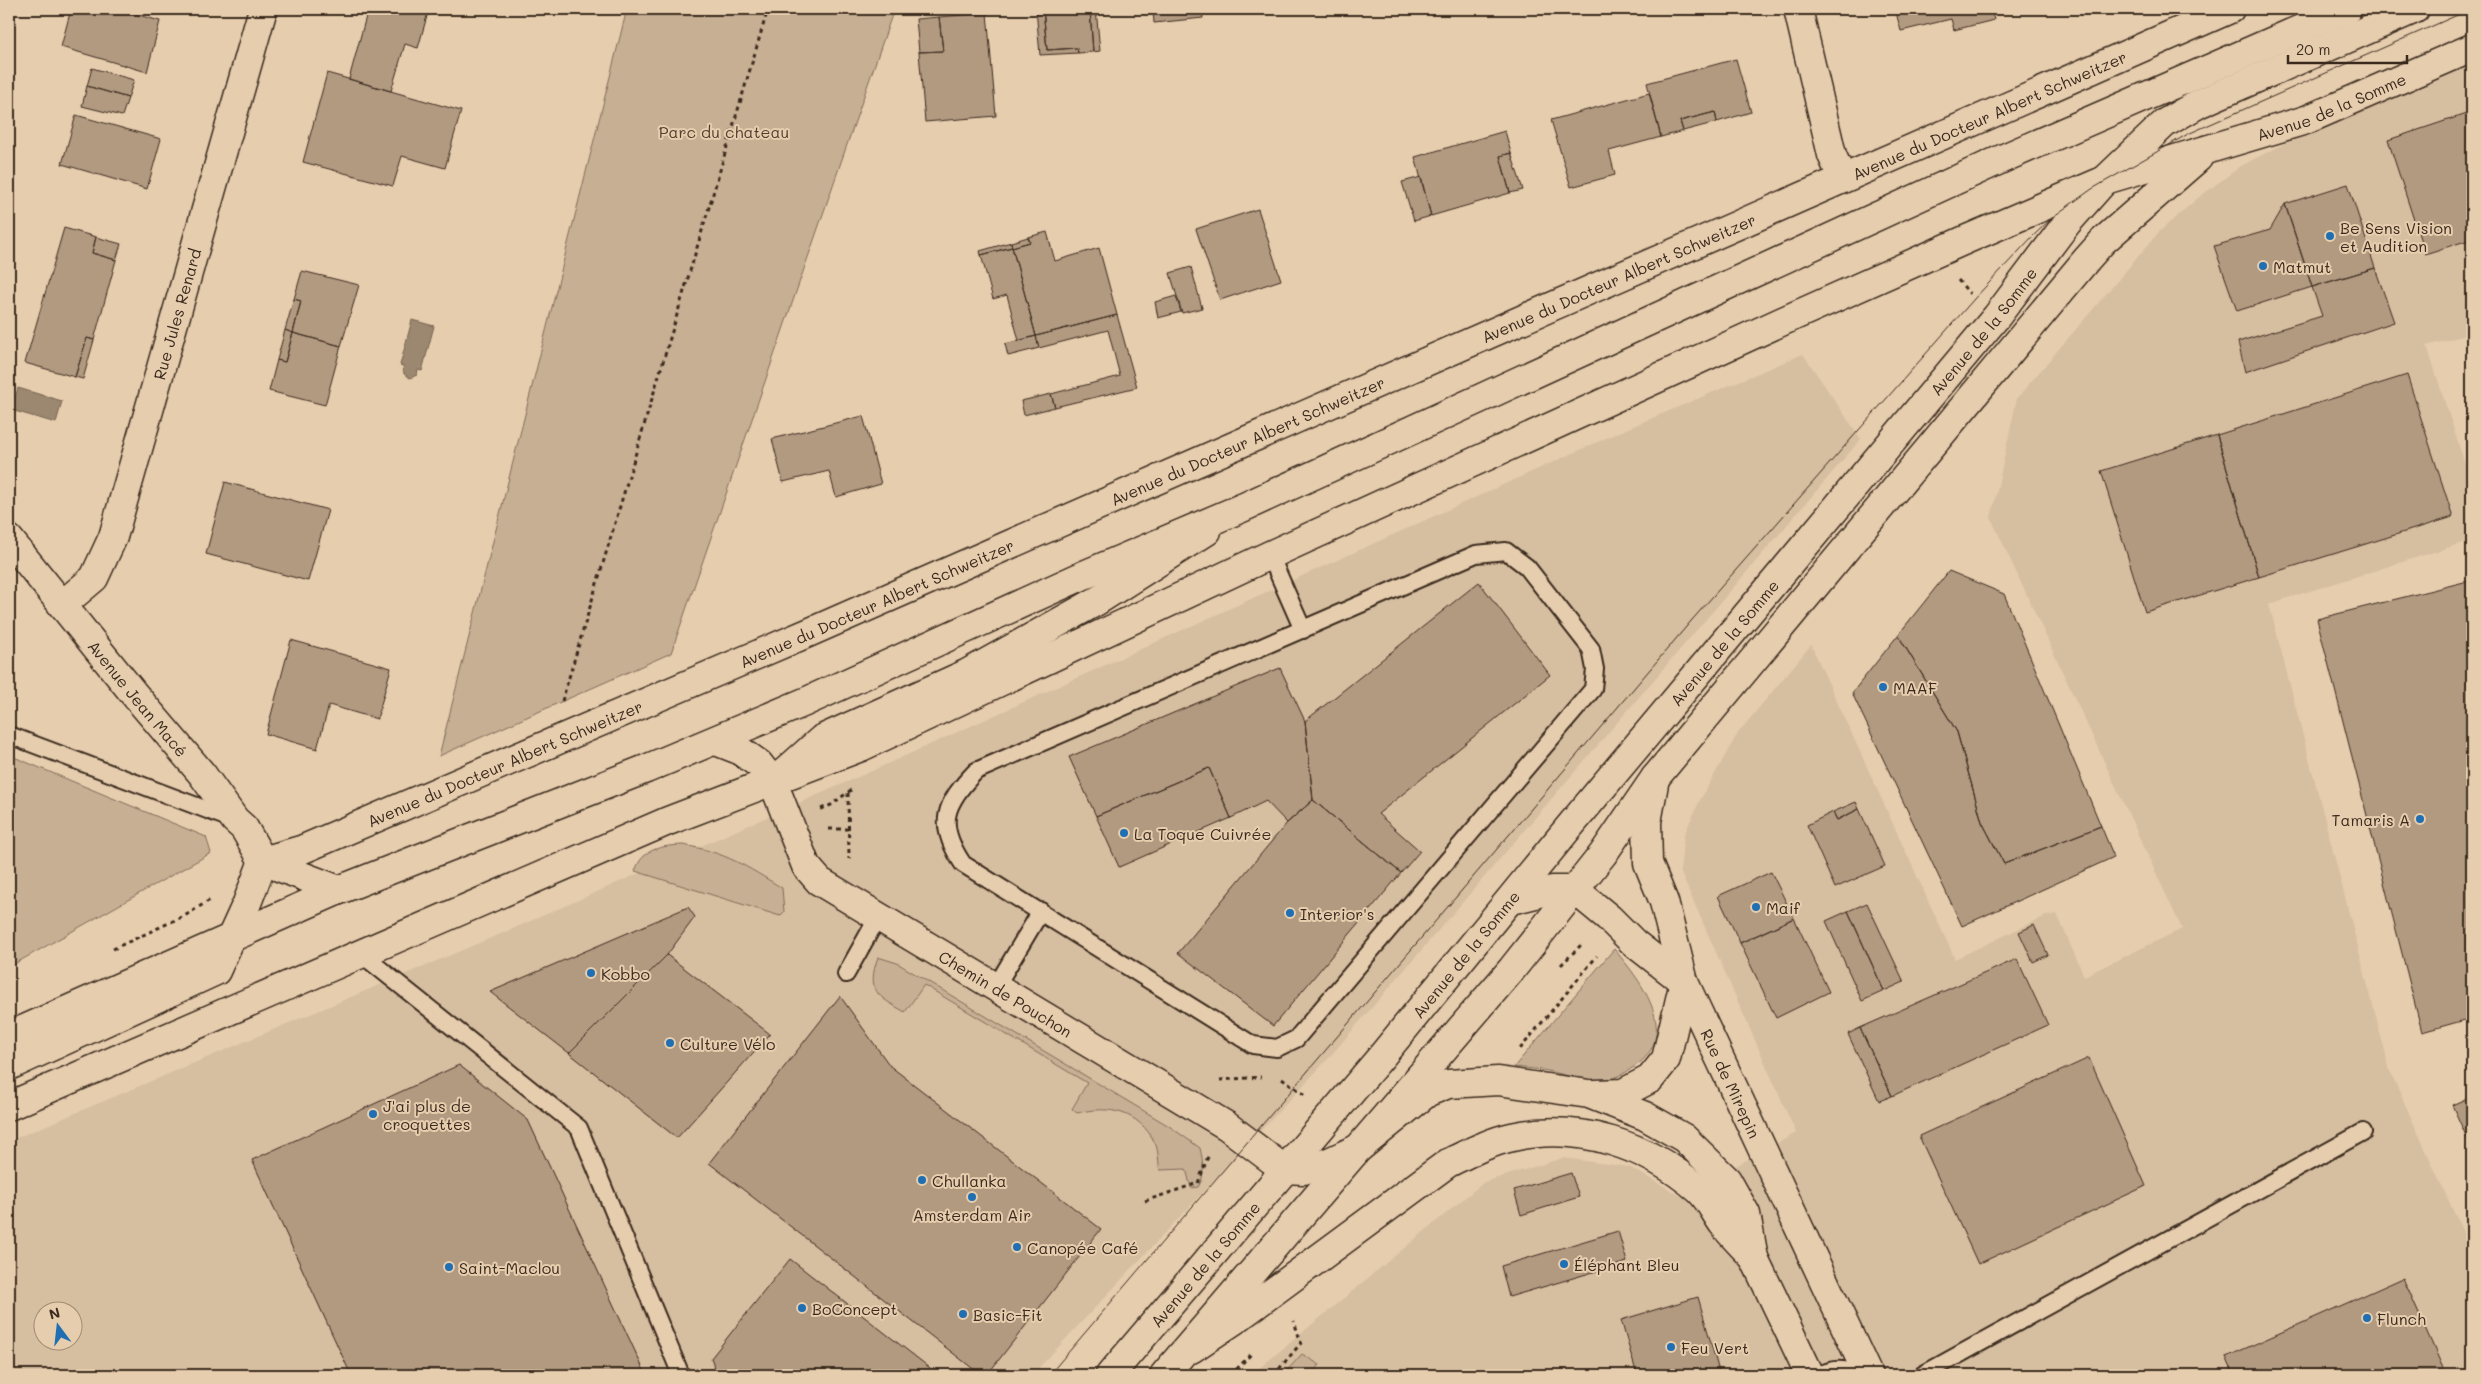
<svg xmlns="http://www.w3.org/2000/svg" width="2481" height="1384" viewBox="0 0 2481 1384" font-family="Mali,sans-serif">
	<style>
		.built { fill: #d6bea0; fill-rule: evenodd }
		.green { fill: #c7af94; stroke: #816c59 }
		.water { fill: #9c8770; stroke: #75624f }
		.building { fill: #b29a81; stroke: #3b2a1e }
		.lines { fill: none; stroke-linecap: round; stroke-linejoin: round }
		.lane-casing { stroke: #3b2a1e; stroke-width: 20 }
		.street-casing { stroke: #3b2a1e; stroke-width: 31 }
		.secondary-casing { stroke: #3b2a1e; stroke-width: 31 }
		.path { stroke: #3b2a1e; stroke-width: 3; stroke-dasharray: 4 4; stroke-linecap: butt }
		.lane { stroke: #e6cdae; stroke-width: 16 }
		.street { stroke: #e6cdae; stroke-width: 28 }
		.secondary { stroke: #e6cdae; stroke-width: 28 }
		.tram { stroke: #3b2a1e; stroke-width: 1 }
		.poi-dot { fill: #1f6fb2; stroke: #e6cdae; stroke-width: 2 }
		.labels { text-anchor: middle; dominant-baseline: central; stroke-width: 4; stroke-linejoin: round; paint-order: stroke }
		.street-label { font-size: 16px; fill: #3b2a1e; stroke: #e6cdae }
		.park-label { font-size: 16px; fill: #503e30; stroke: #e6cdae }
		.poi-label { font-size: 16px; fill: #3b2a1e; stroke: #e6cdae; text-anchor: start }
	</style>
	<rect width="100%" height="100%" fill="#e6cdae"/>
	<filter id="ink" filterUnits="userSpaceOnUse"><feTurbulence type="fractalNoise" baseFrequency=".02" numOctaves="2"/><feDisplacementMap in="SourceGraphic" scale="10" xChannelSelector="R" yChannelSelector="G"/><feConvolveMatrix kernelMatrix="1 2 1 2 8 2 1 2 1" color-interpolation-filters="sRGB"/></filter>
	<g filter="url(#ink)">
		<path class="built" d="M2472,53V333L2427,346L2472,486V540L2269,604L2390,1071L2472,1252V1375H1251L1484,1182L1563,1158L1629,1167L1681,1196L1796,1133L1680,871L1684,835L1699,802L1738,733L1811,645L1955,959L2046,916L2057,914L2084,976L2182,929L1991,518L2017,398L2160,231L2198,198L2241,166L2283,144Z
			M1803,354L1861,439L1326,1061L1032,1375H9V1141L510,930L865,774L1624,430ZM42,1312H72V1342H42Z"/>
		<path class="green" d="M627,9H894L671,653L439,756Z
			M9,755L206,837L211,853L9,967Z
			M683,845C725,852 746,866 782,888L784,912L780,916L635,871C643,848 661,846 683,845Z
			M1614,949C1638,977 1681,1031 1638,1064C1628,1071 1617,1079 1604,1080C1585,1081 1566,1075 1548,1071C1537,1069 1525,1068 1514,1067Z
			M878,957L897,963L1169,1126L1200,1148C1203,1162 1206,1175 1198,1187L1191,1188L1186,1169L1160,1170C1158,1162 1159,1151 1155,1143C1139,1111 1109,1105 1077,1113L1072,1109L1087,1083L924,985L905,1012C877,996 866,991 878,957Z
			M1302,1354L1320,1365L1311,1375H1283Z"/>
		<path class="water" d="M412,320L434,326L422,371L418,370L417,375L410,378L404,374L403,366L400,365Z
			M18,388L62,401L56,423L11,410Z"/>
		<path class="building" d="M71,9H117L160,21L147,72L61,47Z
			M368,9H429L418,48L405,44L391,91L349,79Z
			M1036,9H1043L1047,50L1077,48L1078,53L1040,55Z
			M1043,9H1090L1093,52L1078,53L1077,48L1047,50Z
			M1090,9H1096L1100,51L1093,52Z
			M1153,9H1202L1203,18L1154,23Z
			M1895,9H1991L1994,20L1954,30L1951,19L1901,31Z
			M987,13L996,116L925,122L919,52L943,51L939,17Z
			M939,17L943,51L919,52L916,19Z
			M1736,59L1751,112L1717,122L1715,112L1680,121L1683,131L1661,137L1647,83Z
			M92,68L134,80L128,98L87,86Z
			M327,73L461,111L445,168L402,156L393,186L303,162Z
			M87,86L128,98L122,116L82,106Z
			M1649,93L1661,137L1609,151L1615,175L1571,187L1551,120Z
			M1715,112L1717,122L1683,131L1680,121Z
			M2472,112V239L2425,254L2388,140Z
			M76,115L161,139L147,189L62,164Z
			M1505,131L1511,153L1500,156L1510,193L1431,216L1415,157Z
			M1511,153L1523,190L1510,193L1500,156Z
			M1421,177L1431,216L1414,221L1402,182Z
			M2348,184L2375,268L2312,287L2285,204Z
			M2285,204L2312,287L2237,311L2214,246L2270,230Z
			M1258,209L1281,280L1220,300L1196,229Z
			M64,228L96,237L92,253L116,260L94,340L87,338L75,377L25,363Z
			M1047,232L1055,261L1099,248L1117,315L1036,336L1012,247L1030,242L1028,237Z
			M96,237L121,244L116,260L92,253Z
			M1028,237L1030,242L1012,247L1011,242Z
			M1011,242L1012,247L981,255L980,251Z
			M1012,247L1036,336L1019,341L1007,295L993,299L981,255Z
			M1191,267L1202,308L1182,313L1170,273Z
			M2375,268L2394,322L2245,372L2238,342L2322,316L2312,287Z
			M302,271L359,285L341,346L293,333L301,301L294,299Z
			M1176,296L1181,312L1158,318L1155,302Z
			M294,299L301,301L293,333L285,330Z
			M1117,315L1137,387L1055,407L1051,394L1120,376L1108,330L1039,348L1036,336Z
			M285,330L293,333L285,362L277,360Z
			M293,333L341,346L325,405L269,391L277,360L285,362Z
			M1036,336L1039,348L1008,356L1005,344Z
			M87,338L94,340L83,379L75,377Z
			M2407,375L2453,517L2259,577L2217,435Z
			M1051,394L1055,407L1024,415L1021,401Z
			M863,416L881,484L836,497L829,471L783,482L772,439Z
			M2217,435L2259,577L2145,612L2101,471Z
			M225,482L328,510L308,581L206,554Z
			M1949,571L2004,594L2101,826L2004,864L1982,822L1957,732L1898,635Z
			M2472,580V1018L2422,1032L2317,619Z
			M1479,582L1550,675L1378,814L1420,851L1401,873L1313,800L1305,721Z
			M1898,635L1957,732L1982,822L2004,864L2101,826L2114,857L1962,926L1852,693Z
			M291,640L391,668L377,719L329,705L317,749L266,734Z
			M1280,668L1305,721L1313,800L1287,823L1266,801L1231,818L1209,768L1096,816L1069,757Z
			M1209,768L1231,818L1119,867L1096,816Z
			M1313,800L1401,873L1273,1026L1178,953L1287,823Z
			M1856,802L1859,809L1837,820L1833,812Z
			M1859,809L1885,866L1835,888L1807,825L1833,812L1837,820Z
			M1771,872L1794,918L1740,943L1718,896Z
			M1867,903L1904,982L1884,991L1848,911Z
			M688,907L695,917L667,955L569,1053L490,992Z
			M1848,911L1884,991L1862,1001L1826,921Z
			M1794,918L1829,992L1776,1018L1740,943Z
			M2034,925L2048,955L2033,962L2019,932Z
			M667,955L770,1034L677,1138L569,1053Z
			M2017,959L2048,1025L1892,1096L1860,1028Z
			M840,996L890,1066L1101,1229L987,1375H981L709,1163Z
			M1860,1028L1892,1096L1879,1101L1848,1034Z
			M2089,1058L2146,1186L1978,1264L1919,1136Z
			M459,1065L528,1120L646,1375H351L252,1160Z
			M2472,1096V1149L2452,1105Z
			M1571,1173L1579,1197L1521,1215L1514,1190Z
			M1618,1231L1627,1262L1509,1297L1501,1266Z
			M790,1259L939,1375H718L711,1358Z
			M2403,1278L2446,1375H2234L2226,1357Z
			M1698,1297L1720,1375H1637L1621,1320Z"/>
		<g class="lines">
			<g class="lane-casing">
				<path id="lane" d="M1506,551L1527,567L1591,649L1595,669L1593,689L1296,1039L1277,1048L1253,1045L963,864C936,824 944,804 976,771L1476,554Z
					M1270,555L1303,630
					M9,735L231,819
					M365,951L370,961L579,1128L681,1375
					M846,974L878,917
					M995,988L1041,911
					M1819,1375C1832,1369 1845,1367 1858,1375
					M1922,1375L2363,1132"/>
			</g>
			<g class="street-casing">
				<g id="street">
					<path d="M1798,9L1832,155L1842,178"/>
					<path id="s1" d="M62,605L94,578L113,537L263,9"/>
					<path id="s2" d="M716,741L739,750L759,764L773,782L806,866L819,881L1227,1126L1284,1169L1304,1170L1331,1161L1359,1148L1428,1092L1448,1084L1498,1081L1589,1094L1645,1116L1684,1138L1727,1180L1746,1214L1754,1258L1810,1375"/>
					<path d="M778,778L822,739L966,674L1097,601L1207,531"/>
					<path id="s3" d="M1655,778L1647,822L1648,863L1664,902L1684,982L1868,1375"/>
					<path id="s4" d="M263,861L301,850L808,633L2230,9"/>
					<path d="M1511,900L1552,890H1575L1609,918L1634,943L1684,982"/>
					<path d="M1595,1094L1623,1093L1650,1079L1666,1059L1684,982"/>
					<path d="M1191,1349L1239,1317L1448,1163C1469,1153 1489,1142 1512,1137C1579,1122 1648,1145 1699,1190C1709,1199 1715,1213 1723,1224C1732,1236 1744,1247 1754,1258"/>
				</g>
			</g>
			<g class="secondary-casing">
				<g id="secondary">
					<path id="s5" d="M9,539L134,694L202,774L235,820L244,828L263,861"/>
					<path d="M9,1036L339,890L646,769L805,702L1084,575L1244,507L2004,158L2347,9"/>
					<path d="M9,1066L216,971L247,903L263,861L339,890"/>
					<path id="s6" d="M9,1106L668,821L861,747L1270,555L1783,321L1965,240L2105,180L2306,120L2472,48"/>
					<path id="s7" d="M1110,1375L1381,1057L1570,826L1997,316L2067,223L2105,180L2165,123L2198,104L2415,9"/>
					<path d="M1164,1375L1512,969L1603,854L1655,778L2087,259L2103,241L2198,158"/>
				</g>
			</g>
			<path class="path" d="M1958,280L1970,294
				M562,701L768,9
				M848,793L849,859
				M821,809L831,805L851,790
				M829,829H848
				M113,949L186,915L210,900
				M1561,965L1583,943
				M1520,1049L1597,956
				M1282,1078L1305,1095
				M1220,1080L1261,1077
				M1145,1201L1198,1183L1209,1154
				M1231,1375L1253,1352
				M1274,1375L1301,1343L1294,1321"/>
			<use href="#lane" class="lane"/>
			<use href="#street" class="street"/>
			<use href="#secondary" class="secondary"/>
			<path class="tram" d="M1049,1375L1692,620L1974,299L2033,236L2054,216L2092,189L2188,134L2471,9"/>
		</g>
	</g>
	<g class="poi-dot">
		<circle cx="2330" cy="236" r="5"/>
		<circle cx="2263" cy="266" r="5"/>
		<circle cx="1883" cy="687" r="5"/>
		<circle cx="2420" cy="819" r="5"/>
		<circle cx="1124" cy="833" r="5"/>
		<circle cx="1756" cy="907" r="5"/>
		<circle cx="1290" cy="913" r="5"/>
		<circle cx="591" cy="973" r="5"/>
		<circle cx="670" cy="1043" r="5"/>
		<circle cx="373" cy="1114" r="5"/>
		<circle cx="922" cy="1180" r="5"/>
		<circle cx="972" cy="1197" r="5"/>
		<circle cx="1017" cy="1247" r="5"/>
		<circle cx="1564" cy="1264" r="5"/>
		<circle cx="449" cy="1267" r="5"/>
		<circle cx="802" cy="1308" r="5"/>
		<circle cx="963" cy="1314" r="5"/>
		<circle cx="2367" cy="1318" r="5"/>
		<circle cx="1671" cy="1347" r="5"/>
	</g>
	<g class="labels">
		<g class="street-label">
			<text stroke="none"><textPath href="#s6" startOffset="2530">Avenue de la Somme</textPath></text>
			<text stroke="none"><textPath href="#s4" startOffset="1881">Avenue du Docteur Albert Schweitzer</textPath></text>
			<text stroke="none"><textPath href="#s4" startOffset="1476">Avenue du Docteur Albert Schweitzer</textPath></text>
			<text stroke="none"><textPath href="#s1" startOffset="319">Rue Jules Renard</textPath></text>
			<text stroke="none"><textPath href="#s7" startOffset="1361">Avenue de la Somme</textPath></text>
			<text stroke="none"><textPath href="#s4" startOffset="1071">Avenue du Docteur Albert Schweitzer</textPath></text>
			<text stroke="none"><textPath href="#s4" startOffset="666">Avenue du Docteur Albert Schweitzer</textPath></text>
			<text stroke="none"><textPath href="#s7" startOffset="956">Avenue de la Somme</textPath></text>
			<text stroke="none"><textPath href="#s5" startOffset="205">Avenue Jean Macé</textPath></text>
			<text stroke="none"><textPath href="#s4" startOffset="261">Avenue du Docteur Albert Schweitzer</textPath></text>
			<text stroke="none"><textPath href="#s7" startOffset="551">Avenue de la Somme</textPath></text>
			<text stroke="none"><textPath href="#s2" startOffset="400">Chemin de Pouchon</textPath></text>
			<text stroke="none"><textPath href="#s3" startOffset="322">Rue de Mirepin</textPath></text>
			<text stroke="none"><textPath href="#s7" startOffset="146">Avenue de la Somme</textPath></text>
		</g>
		<g class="park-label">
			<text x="724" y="131">Parc du chateau</text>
		</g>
		<g class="poi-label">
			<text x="2340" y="227">Be Sens Vision<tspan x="2340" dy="18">et Audition</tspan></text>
			<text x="2273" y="266">Matmut</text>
			<text x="1893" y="687">MAAF</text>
			<text x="2410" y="819" text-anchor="end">Tamaris A</text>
			<text x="1134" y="833">La Toque Cuivrée</text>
			<text x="1766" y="907">Maif</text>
			<text x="1300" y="913">Interior's</text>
			<text x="601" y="973">Kobbo</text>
			<text x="680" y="1043">Culture Vélo</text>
			<text x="383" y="1105">J'ai plus de<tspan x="383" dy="18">croquettes</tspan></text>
			<text x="932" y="1180">Chullanka</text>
			<text x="972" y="1214" text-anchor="middle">Amsterdam Air</text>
			<text x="1027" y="1247">Canopée Café</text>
			<text x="1574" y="1264">Éléphant Bleu</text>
			<text x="459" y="1267">Saint-Maclou</text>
			<text x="812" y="1308">BoConcept</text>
			<text x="973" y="1314">Basic-Fit</text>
			<text x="2377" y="1318">Flunch</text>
			<text x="1681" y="1347">Feu Vert</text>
		</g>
	</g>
	<rect width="2481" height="1384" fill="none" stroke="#e6cdae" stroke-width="30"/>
	<rect x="15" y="15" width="2451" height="1354" fill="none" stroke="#3b2a1e" stroke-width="2" filter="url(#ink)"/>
	<g transform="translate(58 1326) rotate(345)"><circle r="24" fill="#e6cdae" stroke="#a28c74"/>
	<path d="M0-4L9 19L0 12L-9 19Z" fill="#1f6fb2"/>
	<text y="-8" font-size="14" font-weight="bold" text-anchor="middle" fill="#3b2a1e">N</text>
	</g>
	<path d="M2288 55v8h119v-8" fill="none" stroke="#3b2a1e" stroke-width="2.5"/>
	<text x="2296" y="55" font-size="15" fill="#3b2a1e" stroke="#e6cdae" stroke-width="4" paint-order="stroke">20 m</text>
</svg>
